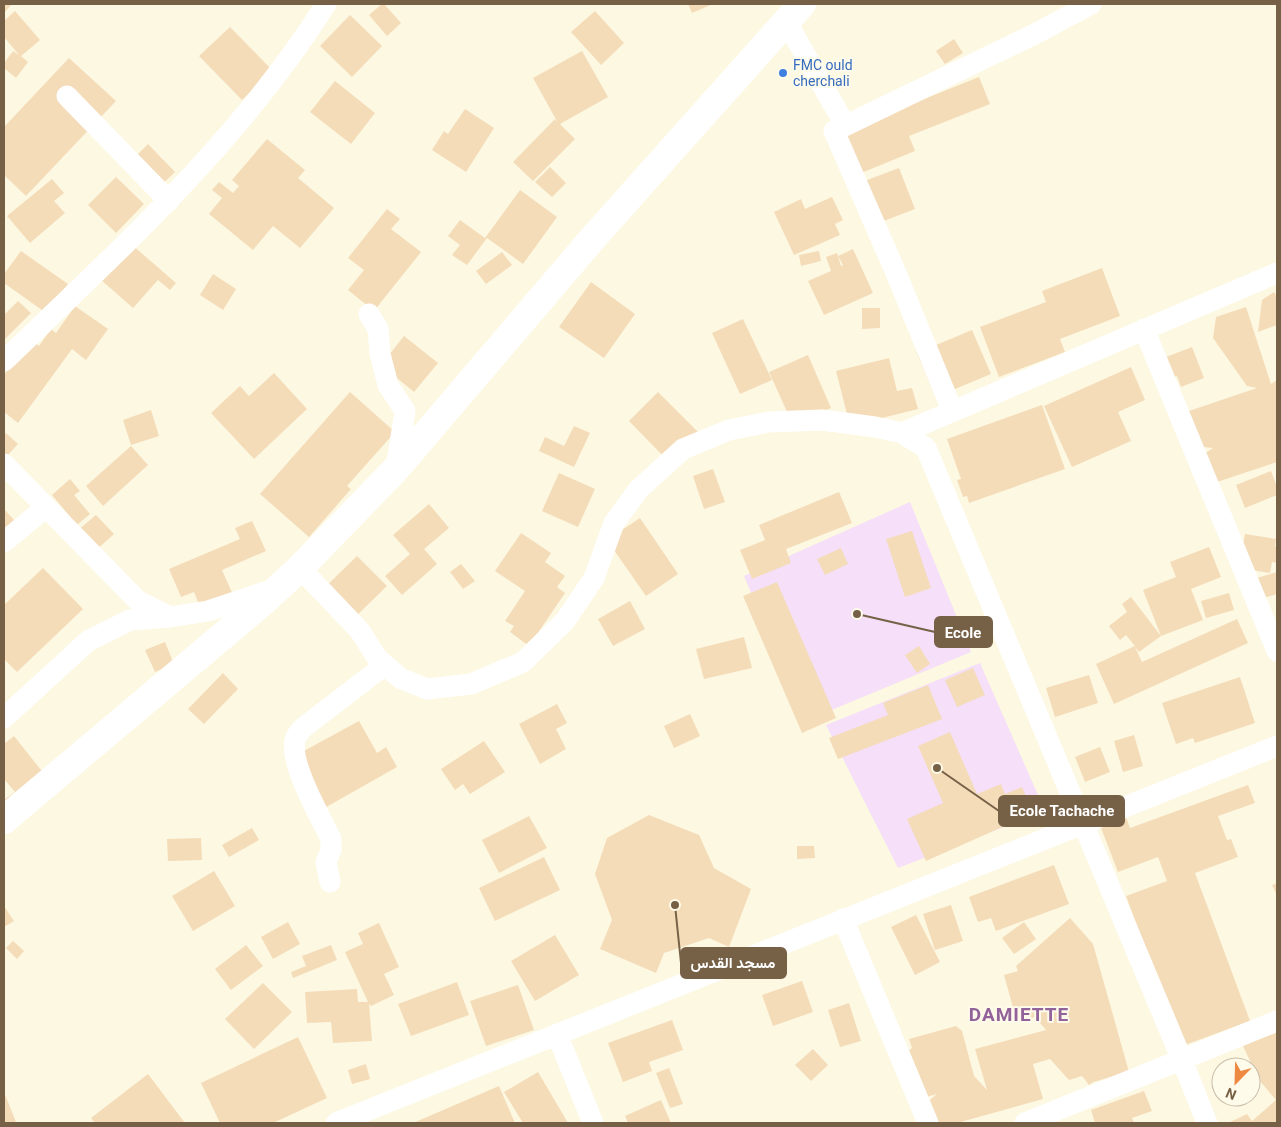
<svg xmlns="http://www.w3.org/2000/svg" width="1281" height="1127" viewBox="0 0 1281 1127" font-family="Roboto,Vazirmatn,sans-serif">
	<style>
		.education { fill: #f5dff9 }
		.building { fill: #f4dcb9 }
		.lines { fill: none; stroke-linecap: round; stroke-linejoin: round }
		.minor { stroke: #fff; stroke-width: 21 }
		.secondary { stroke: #fff; stroke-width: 28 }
		.shop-dot { fill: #3f7fe0; stroke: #fffbea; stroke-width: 2 }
		.labels { text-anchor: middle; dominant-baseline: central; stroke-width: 4; stroke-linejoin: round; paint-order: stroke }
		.shop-label { font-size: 14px; fill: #366cbe; stroke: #fffbea; text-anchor: start }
		.district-label { font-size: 19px; font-weight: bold; letter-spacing: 1px; fill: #92629a; stroke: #fffbea }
		.leader { fill: none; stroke: #766147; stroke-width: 2 }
		.callout-dot { fill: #766147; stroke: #fffbea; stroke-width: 2 }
		.callout { fill: #766147; stroke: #766147; stroke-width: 2 }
		.callout-label { font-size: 15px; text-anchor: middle; font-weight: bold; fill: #fff }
	</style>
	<rect width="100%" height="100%" fill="#fdf8e2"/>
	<path class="education" d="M910,502L971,652L805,721L744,576Z
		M980,663L1045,811L898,868L826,725Z"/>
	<path class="building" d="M4,4H12L4,13Z
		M382,4H384L401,23L387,36L369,15Z
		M688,4H713L692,13Z
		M15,11L40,40L21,56L28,62L16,78L4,68V63L13,51L19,55L4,37V21Z
		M595,11L624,43L601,65L571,32Z
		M350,15L382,46L352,77L320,46Z
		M230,27L273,71L242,100L199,56Z
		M954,39L963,53L945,64L936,51Z
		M582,51L608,97L560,124L575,139L533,181L513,162L555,119L558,123L533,78Z
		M69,58L116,101L26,196L4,175V127Z
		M979,77L990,104L909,136L915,151L849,178L832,136Z
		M335,81L375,113L351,144L310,112Z
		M465,109L494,128L466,172L432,150L444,131L448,134Z
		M267,139L305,170L298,178L334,208L300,248L273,226L253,250L209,214L222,198L212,190L219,182L233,193L239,186L232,180Z
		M148,144L175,172L155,191L128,164Z
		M550,167L566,183L552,197L535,182Z
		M899,168L915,209L876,224L859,183Z
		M116,177L144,204L116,233L88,205Z
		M52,179L64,193L54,201L65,213L30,243L7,216Z
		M520,190L557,217L523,264L487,238L467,265L452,255L460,245L448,236L460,220L485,238Z
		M832,197L843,220L835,224L840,235L794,255L774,212L801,199L805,209Z
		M387,209L400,219L391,229L421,252L374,311L348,290L364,270L348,258Z
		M131,244L176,283L170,290L158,280L133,308L100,279Z
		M853,249L873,293L824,315L808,281L831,271L826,257L837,253L841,266L843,265L838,256Z
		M21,251L68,284L46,313L4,283V274Z
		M819,251L821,261L801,266L799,255Z
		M502,252L512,265L486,284L476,271Z
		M1102,268L1120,316L1060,339L1065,352L999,377L980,327L1046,302L1042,291Z
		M213,274L236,289L223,310L200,295Z
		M591,282L635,314L604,358L559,327Z
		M1274,292L1277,297V325L1258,332L1262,300Z
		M18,301L31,313L5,339L4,315Z
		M75,306L108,329L86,360L72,349L18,423L4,412V375L30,339L39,346L51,329L56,333Z
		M1246,307L1271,384L1277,380V462L1208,485L1198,458L1213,448L1194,446L1183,413L1257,388L1247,386L1213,338L1216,317Z
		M862,308H880V328L862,329Z
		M743,319L772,380L740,394L712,333Z
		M972,330L991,374L936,397L917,353Z
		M404,336L438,363L414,392L381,365Z
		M1192,347L1204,378L1181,387L1177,376L1174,377L1166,357Z
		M808,355L831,408L793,425L769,372Z
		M889,358L897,391L912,388L918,409L850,426L836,371Z
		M1131,367L1145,400L1118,412L1131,441L1072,467L1044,406Z
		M274,373L307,409L254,459L211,413L240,386L249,396Z
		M350,392L395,432L347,486L351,489L309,537L260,494Z
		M658,392L698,432L669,462L629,421Z
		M1042,405L1065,469L969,503L967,496L963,497L957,480L961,479L947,439Z
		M151,410L159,436L131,445L123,420Z
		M574,426L590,433L574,467L539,451L545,437L564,446Z
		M6,433L18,444L7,456L4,453V435Z
		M131,446L148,465L103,506L86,486Z
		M713,469L725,502L704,509L693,476Z
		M1271,471L1277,487V495L1245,508L1236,485Z
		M559,473L595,489L578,527L542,511Z
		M70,479L80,491L74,495L90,514L77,525L52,495Z
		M839,492L852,523L786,549L791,563L752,579L740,550L765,540L759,525Z
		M429,504L449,528L424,549L437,564L402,595L385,576L410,554L393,535Z
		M4,509L17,523L4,535Z
		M96,515L114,534L95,551L77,531Z
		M640,518L678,574L646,596L607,540Z
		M252,521L266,551L222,570L233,595L201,609L194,592L181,597L169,569L240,539L235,528Z
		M912,531L931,588L905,597L886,539Z
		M521,533L551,553L545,562L565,576L557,587L565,593L529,646L510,632L514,626L505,621L525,591L495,571Z
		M1245,534L1276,539L1275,547H1277V563L1272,562L1270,573L1239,568Z
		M1209,547L1221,577L1191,589L1203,620L1161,636L1143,590L1176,577L1170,562Z
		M841,548L848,564L825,575L817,559Z
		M357,556L387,586L344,628L314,598Z
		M461,564L475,581L463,589L450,572Z
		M43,568L83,609L17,672L4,659V605Z
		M1277,572V594L1263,598L1257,578Z
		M777,582L836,718L802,733L743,596Z
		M1229,593L1234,610L1206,618L1201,601Z
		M1131,597L1161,636L1139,652L1135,647L1142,662L1237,619L1248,643L1114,704L1096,664L1135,646L1126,635L1120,640L1109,626L1127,612L1122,604Z
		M630,601L645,629L613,646L598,619Z
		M744,637L752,668L704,679L696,649Z
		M165,642L174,664L155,672L145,650Z
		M919,646L930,664L917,673L905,655Z
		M973,668L985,695L957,707L945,680Z
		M223,673L238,689L204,724L188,709Z
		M1089,675L1098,703L1055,717L1046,688Z
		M1240,677L1255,723L1195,743L1193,738L1176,744L1162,703Z
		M928,685L942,719L838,759L829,738L888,715L883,703Z
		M557,704L567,723L556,729L566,749L540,764L519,724Z
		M690,714L700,736L674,748L664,726Z
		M359,721L377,753L386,747L397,767L321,810L291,758Z
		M950,732L977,794L1001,784L1005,794L1022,787L1031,807L1016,815L1018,820L926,861L907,819L943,803L918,746Z
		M1134,735L1143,766L1123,772L1114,741Z
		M14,736L45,775L4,826V800L15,792L4,779V744Z
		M484,741L505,772L470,794L463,784L455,790L441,769Z
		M1100,747L1110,772L1085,782L1075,757Z
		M1248,785L1255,803L1218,816L1227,840L1231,839L1238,857L1195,873L1250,1021L1182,1046L1126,896L1167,881L1158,857L1118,872L1096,815L1122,806L1130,828Z
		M649,815L699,835L714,868L751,889L729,947L709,938L664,953L656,973L600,949L612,920L595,874L607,838Z
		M529,816L547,848L499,873L482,840Z
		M252,828L259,840L229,857L222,845Z
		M201,838L202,860L168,861L167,839Z
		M797,846H814L815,858L797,859Z
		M544,857L560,890L495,921L479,888Z
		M1054,865L1069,904L996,931L991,918L978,922L969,897Z
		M214,871L235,906L193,931L172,896Z
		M1277,883V895L1272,885Z
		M951,905L963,941L935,950L923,914Z
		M4,906L14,921L4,927Z
		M916,915L940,962L915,975L891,927Z
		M1070,918L1093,944L1129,1072L1093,1082L1089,1085L1082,1076L1069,1080L1050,1059L1033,1064L1043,1099L957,1123H931L919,1109L937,1094L912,1101L900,1058L912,1048L909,1039L956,1026L962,1031L974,1076L987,1090L975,1049L1046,1030L1035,1017L1017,1022L1004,975L1018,971L1016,966Z
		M288,922L300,944L273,959L261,937Z
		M1024,922L1036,939L1014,954L1002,938Z
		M379,923L399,967L384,974L394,995L371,1006L369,1004L372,1041L333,1043L331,1022L307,1023L305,992L357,989L358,1002H368L345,952L363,944L358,933Z
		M555,935L579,975L535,1001L511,961Z
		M13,941L24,951L17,959L6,948Z
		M246,945L263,966L231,990L215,969Z
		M331,945L337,960L293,978L291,972L306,966L302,956Z
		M802,981L813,1012L773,1026L762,995Z
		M457,982L469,1015L411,1036L398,1004Z
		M263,983L292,1012L254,1049L225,1019Z
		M518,985L534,1030L486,1046L470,1001Z
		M849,1003L861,1041L840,1047L828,1010Z
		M672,1020L683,1050L649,1062L652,1071L623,1082L608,1043Z
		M1277,1030V1123H1228L1247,1114L1252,1121L1276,1100L1259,1080L1243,1046Z
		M298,1037L327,1098L273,1123H220L201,1083Z
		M813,1049L828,1065L811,1081L795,1065Z
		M366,1064L370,1079L352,1084L348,1070Z
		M669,1068L683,1104L670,1108L656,1073Z
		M538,1072L568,1123H523L504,1092Z
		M148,1074L185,1123H95L91,1118Z
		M499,1086L515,1123H413Z
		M1144,1091L1152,1111L1132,1118L1134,1123H1095L1091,1110Z
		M4,1092L16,1122L11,1123H4Z
		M661,1100L671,1123H628L625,1116Z"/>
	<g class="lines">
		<path class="minor" d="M786,21L845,125
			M67,96L169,201
			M369,314L378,329L380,354L388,385L405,411L396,469
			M1144,329L1277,651
			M4,361C119,250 240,141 326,4
			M952,410L896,273L834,131L1035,34L1091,4
			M902,433L1277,273
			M4,464L138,601L170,617L208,611L271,590
			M4,542L46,507
			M300,568L360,631L377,658L400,678L427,689L471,684L523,662L565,621L594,578L614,523L638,490L683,449L729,430L769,422L822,420L875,427L902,433L926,448L1182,1060L1207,1123
			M4,718L88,641L130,620L170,617
			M330,882L326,862L331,850V839C320,816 289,763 295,740C296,735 300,731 304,727L385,665
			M843,919L928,1123
			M557,1034L593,1123
			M336,1123L1277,746
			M1025,1123L1277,1021"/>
		<path class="secondary" d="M4,820L263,602L300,568L396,469L593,238L802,4"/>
	</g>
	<circle class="shop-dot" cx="783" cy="73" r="5"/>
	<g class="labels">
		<g class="shop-label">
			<text x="793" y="65">FMC ould<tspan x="793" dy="16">cherchali</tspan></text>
		</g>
		<g class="district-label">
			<text x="1019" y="1014">DAMIETTE</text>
		</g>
	</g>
	<path class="leader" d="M857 614L935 632M937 768L999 811M675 905L681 963"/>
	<g class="callout-dot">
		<circle cx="857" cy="614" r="5"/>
		<circle cx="937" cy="768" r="5"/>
		<circle cx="675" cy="905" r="5"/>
	</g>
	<g class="callout">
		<rect x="935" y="617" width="57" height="30" rx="5"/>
		<rect x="999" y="796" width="125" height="30" rx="5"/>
		<rect x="681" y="948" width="105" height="30" rx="5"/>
	</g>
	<g class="callout-label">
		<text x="963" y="638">Ecole</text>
		<text x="1062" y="816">Ecole Tachache</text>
		<text x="733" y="968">مسجد القدس</text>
	</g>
	<rect width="1281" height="1127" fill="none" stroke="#766147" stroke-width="10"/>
	<g transform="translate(1236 1082) rotate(203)"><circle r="24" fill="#fffbea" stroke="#c8bda9"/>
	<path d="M0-4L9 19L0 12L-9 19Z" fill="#ed8941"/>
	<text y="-8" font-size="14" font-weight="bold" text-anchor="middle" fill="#766147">N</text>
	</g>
</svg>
